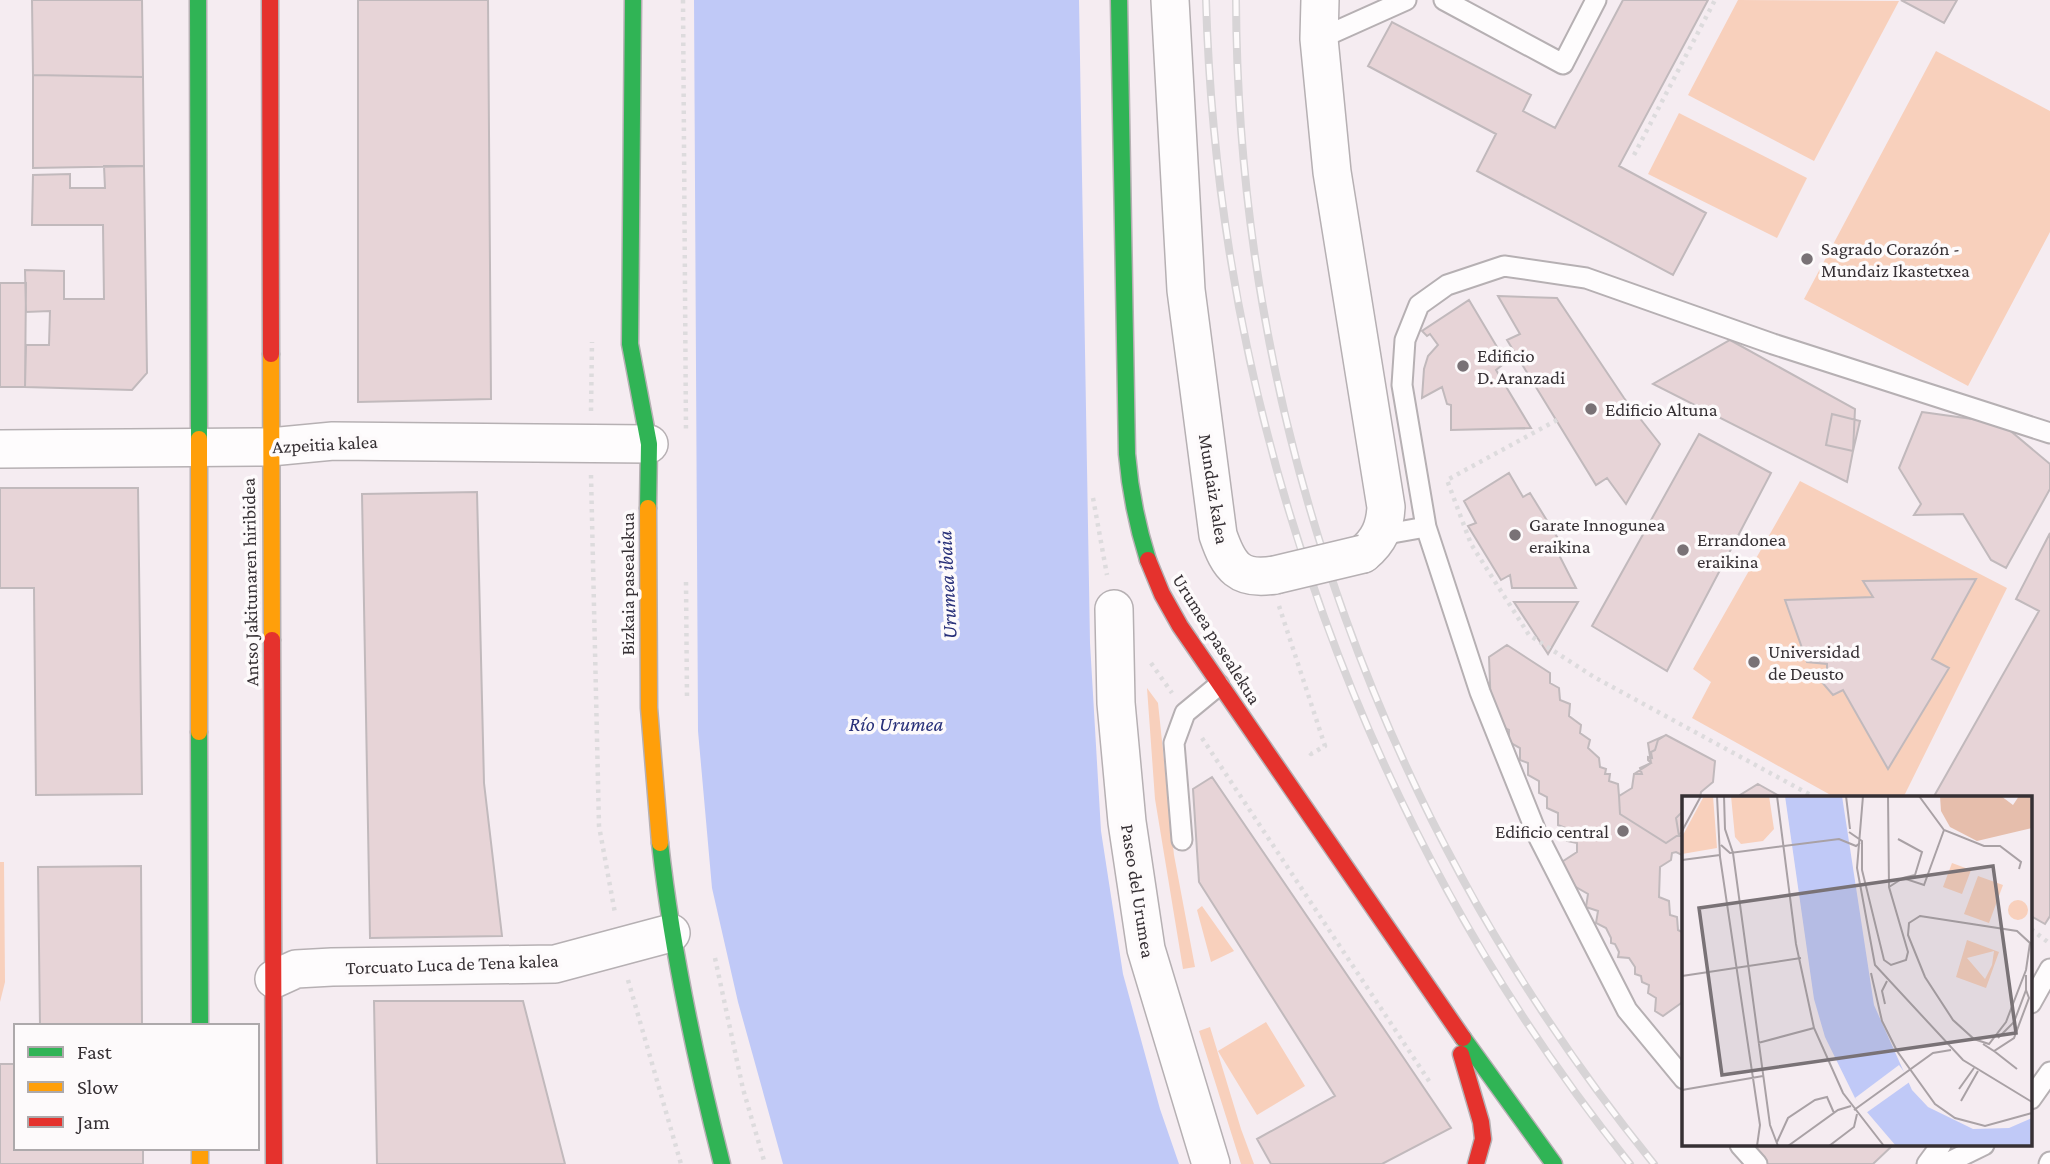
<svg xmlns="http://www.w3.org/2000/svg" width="2050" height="1164" viewBox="0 0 2050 1164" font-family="'Crimson Pro',serif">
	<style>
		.green { fill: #f8d0bc; fill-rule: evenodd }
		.water { fill: #c0c9f7 }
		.building { fill: #e7d4d7; stroke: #c1b9bc; stroke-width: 2 }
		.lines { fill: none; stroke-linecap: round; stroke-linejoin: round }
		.lane-casing { stroke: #b6b0b3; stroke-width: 23 }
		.street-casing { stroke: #b6b0b3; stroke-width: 40 }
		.fast-casing { stroke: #b6b0b3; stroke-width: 19 }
		.slow-casing { stroke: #b6b0b3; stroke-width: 19 }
		.jam-casing { stroke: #b6b0b3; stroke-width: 19 }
		.path { stroke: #dddbdd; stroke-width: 4.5; stroke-dasharray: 3.5 5; stroke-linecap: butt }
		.lane { stroke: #fefcfd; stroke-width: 19 }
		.street { stroke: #fefcfd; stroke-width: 37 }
		.fast { stroke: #30b455; stroke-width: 16 }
		.slow { stroke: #ff9f0a; stroke-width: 16 }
		.jam { stroke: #e5322d; stroke-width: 16 }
		.rail-casing { stroke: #d7d4d6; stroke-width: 8 }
		.rail { stroke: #fdfafb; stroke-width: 5; stroke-dasharray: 16; stroke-linecap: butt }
		.street-bridge-casing { stroke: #b6b0b3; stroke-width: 40; stroke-linecap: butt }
		.street-bridge { stroke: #fefcfd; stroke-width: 37 }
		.poi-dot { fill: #797276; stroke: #fdfafb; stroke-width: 2.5 }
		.labels { text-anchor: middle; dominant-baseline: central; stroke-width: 7; stroke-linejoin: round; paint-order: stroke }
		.poi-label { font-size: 19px; fill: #363034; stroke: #fdfafb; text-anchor: start }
		.street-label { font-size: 19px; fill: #363034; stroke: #fdfafb }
		.water-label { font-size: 21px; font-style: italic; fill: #283079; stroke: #fdfafb }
		.inset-road { fill: none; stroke: #a9a1a5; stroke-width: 2 }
		.view { fill: #797276; fill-opacity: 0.15; stroke: #797276; stroke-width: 3.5 }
		.inset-edge { fill: none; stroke: #363034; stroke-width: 3.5 }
	</style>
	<rect width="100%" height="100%" fill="#f5ecf1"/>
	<path class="green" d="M1738,0L1899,1L1814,161L1688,95Z
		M1936,51L2050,111V232L1968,386L1804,299Z
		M1679,113L1807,178L1777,238L1648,174Z
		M1800,481L2007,588L1903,798H1836L1692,718L1711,682L1693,669ZM1976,579L1932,659L1887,768L1843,690L1833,695L1820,680L1821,674L1827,671V664L1786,600L1873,597L1864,581Z
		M1147,688L1158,703L1174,855L1195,967L1183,969L1155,799Z
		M0,862H4L5,982L0,1002Z
		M1202,906L1234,951L1211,962L1197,910Z
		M1266,1022L1305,1086L1257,1115L1218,1051Z
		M1210,1027L1241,1129L1254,1164H1241L1199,1031Z"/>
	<path class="water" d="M694,0H1079L1090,643L1101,831L1123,974L1160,1109L1179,1164H783L738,1002L712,888L698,731Z"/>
	<path class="building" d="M32,0H142L143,77L33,75Z
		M358,0H488L491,399L358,402Z
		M1623,0H1708L1619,166L1706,213L1673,275L1477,171L1496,134L1368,66L1392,22L1531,95L1523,111L1555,128Z
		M1901,0H1957L1944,23Z
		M33,75L143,77L144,166L33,168Z
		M104,166H144L147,373L132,390L25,387L26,345H49L50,311L26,312L25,270L64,271V299H104L103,225H32L33,175L70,174V188H105Z
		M0,283H26L25,387H0Z
		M1498,296L1557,298L1624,398L1660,444L1626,504L1607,478L1596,485L1507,340L1520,334Z
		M1469,300L1506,362L1496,370L1531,428L1451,430V405L1447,404L1442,387L1422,398L1424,369L1428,356L1438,345L1430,334L1427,336L1422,331Z
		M1730,340L1855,409L1853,451L1847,482L1653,384Z
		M1922,412L2001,423L2050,464V489L2006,568L1991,560L1963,514L1914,515L1921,504L1899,468Z
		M1832,414L1860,421L1853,451L1826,445Z
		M1699,434L1771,473L1667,671L1592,626Z
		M1509,473L1523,497L1530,493L1562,545L1556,549L1576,588H1512L1510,575L1501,580L1468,526L1476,523L1464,501Z
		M0,488H138L142,794L36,795L34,588H0Z
		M477,492L484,783L502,936L370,938L362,494Z
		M2050,533V916L2045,924L2031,916V798H1933L2039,611L2016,599Z
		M1976,579L1932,659L1949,668L1888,769L1843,690L1833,695L1820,680L1821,674L1827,671V664L1807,662L1785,600L1873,597L1863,581Z
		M1514,602H1578L1548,654Z
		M1507,645L1550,673V683L1559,688L1560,700L1570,704L1569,716L1581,725L1580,733L1590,740L1588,748L1599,758L1600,767L1606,769L1605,774H1610L1609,781L1618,784L1619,796L1632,788L1634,774H1642L1640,768L1651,763L1648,760V757L1652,758L1651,752L1655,750L1658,740L1666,735L1715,761L1713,782L1701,792L1700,798H1684V815L1681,813L1676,818L1679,836H1684V856L1676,852L1672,853L1671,860L1660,867L1659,897L1669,901L1670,915L1677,917L1678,930L1684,933V1001L1663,1016L1655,1011L1656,998L1648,993L1649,985L1642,982L1641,976L1635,974V967L1629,958L1618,957L1619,952L1615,944L1611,943V938L1606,928L1596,923L1598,911L1586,907L1588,894L1548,871L1577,852V843L1567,841L1568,829L1558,825V813L1547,808V797L1539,793V781L1528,775V763L1520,760V748L1509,742V730L1500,726V715L1491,710L1489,657Z
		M1666,735L1715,761L1713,782L1701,792L1700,798H1684V831L1666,843L1620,814L1619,796L1632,788L1634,774L1651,763L1648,743Z
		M1212,777L1403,1057L1451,1128L1382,1164H1271L1257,1139L1335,1096L1199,882L1193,789Z
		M1758,784L1783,798H1740V795Z
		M141,866L142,1026H40L38,867Z
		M374,1001H523L565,1164H377Z
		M0,1064H16V1148H143V1164H0Z
		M1742,1145H1893L1873,1164H1766Z"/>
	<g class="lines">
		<g class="lane-casing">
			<path id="lane" d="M1444,0L1563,64L1596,0
				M1319,39L1406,0
				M1381,535L1426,527
				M1182,840L1174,743L1185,713L1219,685
				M2031,1003L2050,969
				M1684,1079L1627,1010L1537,834L1480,692L1426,527L1402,385L1405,340L1419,305L1447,285L1504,266L1586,278L1773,344L2050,433
				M2031,1099L2050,1072
				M1740,1145L1757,1164
				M1927,1164L1941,1145
				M1945,1164L1984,1145
				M2049,1164L2050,1162"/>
		</g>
		<g class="street-casing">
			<path id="street" d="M1170,0L1186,290L1218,535C1229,567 1239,581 1275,575
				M1320,0L1319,39L1332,172L1386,507C1385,527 1379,541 1363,554
				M0,449L270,447L333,441L649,444
				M1114,609L1116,703L1127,822L1146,949L1211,1164
				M274,979L296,969L332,967L555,964L671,933"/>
		</g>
		<g class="fast-casing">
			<path id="fast" d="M198,0L199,439
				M633,0L630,344L649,444L648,508
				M1119,0L1127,454C1130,491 1137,525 1148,560
				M199,732L200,1026
				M660,843C672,952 695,1058 722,1164
				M1463,1038L1554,1164"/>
		</g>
		<g class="slow-casing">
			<path id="slow" d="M271,354L272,640
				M199,439V732
				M648,508L649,708L660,843
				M200,1148V1164"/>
		</g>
		<g class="jam-casing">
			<path id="jam" d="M270,0L271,354
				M1148,560L1162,594L1180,626L1463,1038
				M272,640L274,1164
				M1461,1054L1481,1122L1483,1139L1476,1164"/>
		</g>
		<path class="path" d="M683,0L686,433
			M1634,155L1715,0
			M591,411L592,342
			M1557,420L1447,480L1471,544L1529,635L1594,677L1816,798
			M591,475L599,826L615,913
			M1093,498L1107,575
			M686,582L687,699
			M1279,606L1325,746L1311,754L1309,751
			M1151,663L1172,693
			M1202,738L1431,1084
			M2031,929L2049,943
			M715,958L743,1089L765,1164
			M628,980L681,1164"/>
		<use href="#lane" class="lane"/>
		<use href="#street" class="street"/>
		<use href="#fast" class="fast"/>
		<use href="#slow" class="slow"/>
		<use href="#jam" class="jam"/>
		<g class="rail-casing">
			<path id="rail" d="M1206,0C1218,419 1367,837 1630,1164
				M1236,0C1238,425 1386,834 1654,1164"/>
		</g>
		<use href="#rail" class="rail"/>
		<g class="street-bridge-casing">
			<path id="street-bridge" d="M1275,575L1363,554"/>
		</g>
		<use href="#street-bridge" class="street-bridge"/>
	</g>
	<g class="poi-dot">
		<circle cx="1807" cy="259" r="7"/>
		<circle cx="1463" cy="366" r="7"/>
		<circle cx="1591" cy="409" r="7"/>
		<circle cx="1515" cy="535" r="7"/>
		<circle cx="1683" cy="550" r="7"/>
		<circle cx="1754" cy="662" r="7"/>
		<circle cx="1623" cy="831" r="7"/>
	</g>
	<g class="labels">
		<g class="poi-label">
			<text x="1821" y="248">Sagrado Corazón -<tspan x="1821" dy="22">Mundaiz Ikastetxea</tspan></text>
			<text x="1477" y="355">Edificio<tspan x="1477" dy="22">D. Aranzadi</tspan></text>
			<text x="1605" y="409">Edificio Altuna</text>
			<text x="1529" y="524">Garate Innogunea<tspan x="1529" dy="22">eraikina</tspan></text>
			<text x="1697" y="539">Errandonea<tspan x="1697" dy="22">eraikina</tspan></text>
			<text x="1768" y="651">Universidad<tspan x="1768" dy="22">de Deusto</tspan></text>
			<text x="1609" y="831" text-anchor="end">Edificio central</text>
		</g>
		<g class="street-label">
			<text transform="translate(325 444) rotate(-3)">Azpeitia kalea</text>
			<text transform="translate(1214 489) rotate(81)">Mundaiz kalea</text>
			<text transform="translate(250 582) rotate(-91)">Antso Jakitunaren hiribidea</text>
			<text transform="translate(627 584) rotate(-90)">Bizkaia pasealekua</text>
			<text transform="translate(1217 639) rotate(58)">Urumea pasealekua</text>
			<text transform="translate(1138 891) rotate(81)">Paseo del Urumea</text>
			<text transform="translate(452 964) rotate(-2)">Torcuato Luca de Tena kalea</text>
		</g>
		<g class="water-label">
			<text transform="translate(947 585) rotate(-93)">Urumea ibaia</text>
			<text x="896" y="724">Río Urumea</text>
		</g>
	</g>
	<g transform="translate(1682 796)">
		<rect width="350" height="350" fill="#f5ecf1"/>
		<path d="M22,0H31L35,52L0,58L1,39ZM49,0H87L92,33L81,45L59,48L53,41ZM270,67L289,74L280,98L261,91ZM296,80L321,89L307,127L282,118ZM326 114a10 10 0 1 1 20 0a10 10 0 1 1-20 0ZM285,144L317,156L304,192L274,181ZM312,155L310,169L303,183L285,162Z" fill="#f8d0bc" fill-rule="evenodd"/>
		<path d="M258,0H319L331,9L337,0H350V32L295,45L268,31L259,15Z" fill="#e6beac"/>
		<path d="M103,0H160L192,209L230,294L246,311L291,333L327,332L350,322V350H214L173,302L143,241L132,203Z" fill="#c0c9f7"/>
		<path d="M217,269L229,285L184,317L173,302Z" fill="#f5ecf1"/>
		<path class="inset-road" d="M35,0L38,61L78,329L75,350M42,0L43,33L51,57L88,329L96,350M95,0L114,148L132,232L161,297L202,350M164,0L168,33M181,0L175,72L193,169L281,264L350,306M237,0L262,34L302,50H318L339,66L337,73M0,35L19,0M167,36L180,45V74L202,164L209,169L224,164L226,156L207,91L206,0M216,43L240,56L233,79L221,82M39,49L48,57L157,43L174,50L178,47M0,64L38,59M207,91L221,82L242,89L262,34M238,120L335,135L348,147L344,174L324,226L307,248L292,243L271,224L243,181L226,139L227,127ZM189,177L200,225L215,255L253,308L273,322L303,330L350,317M0,180L119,162M203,208L200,195L205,185M316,242L332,226L344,194V179M76,247L132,232M301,248L312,255L332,242L347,202L344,194M312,255L335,273M277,293L292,272M0,294L81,280M279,305L296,275M172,314L251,257L269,254M95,346L106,322L133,304L145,301L152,317M106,350L156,314L169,310M147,350L172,331L175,318"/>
		<path class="view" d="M311,70L334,237L40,279L17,112Z"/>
		<rect width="350" height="350" class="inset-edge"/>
	</g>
	<rect x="14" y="1024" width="245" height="126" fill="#fdfafb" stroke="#ada9ab" stroke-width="2"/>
	<rect x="28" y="1047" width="35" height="10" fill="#30b455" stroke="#ada9ab" stroke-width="2"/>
	<text x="77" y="1059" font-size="21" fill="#363034">Fast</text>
	<rect x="28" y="1082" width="35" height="10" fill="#ff9f0a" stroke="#ada9ab" stroke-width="2"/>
	<text x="77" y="1094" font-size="21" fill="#363034">Slow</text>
	<rect x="28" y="1117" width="35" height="10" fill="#e5322d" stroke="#ada9ab" stroke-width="2"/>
	<text x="77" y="1129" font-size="21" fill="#363034">Jam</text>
</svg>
